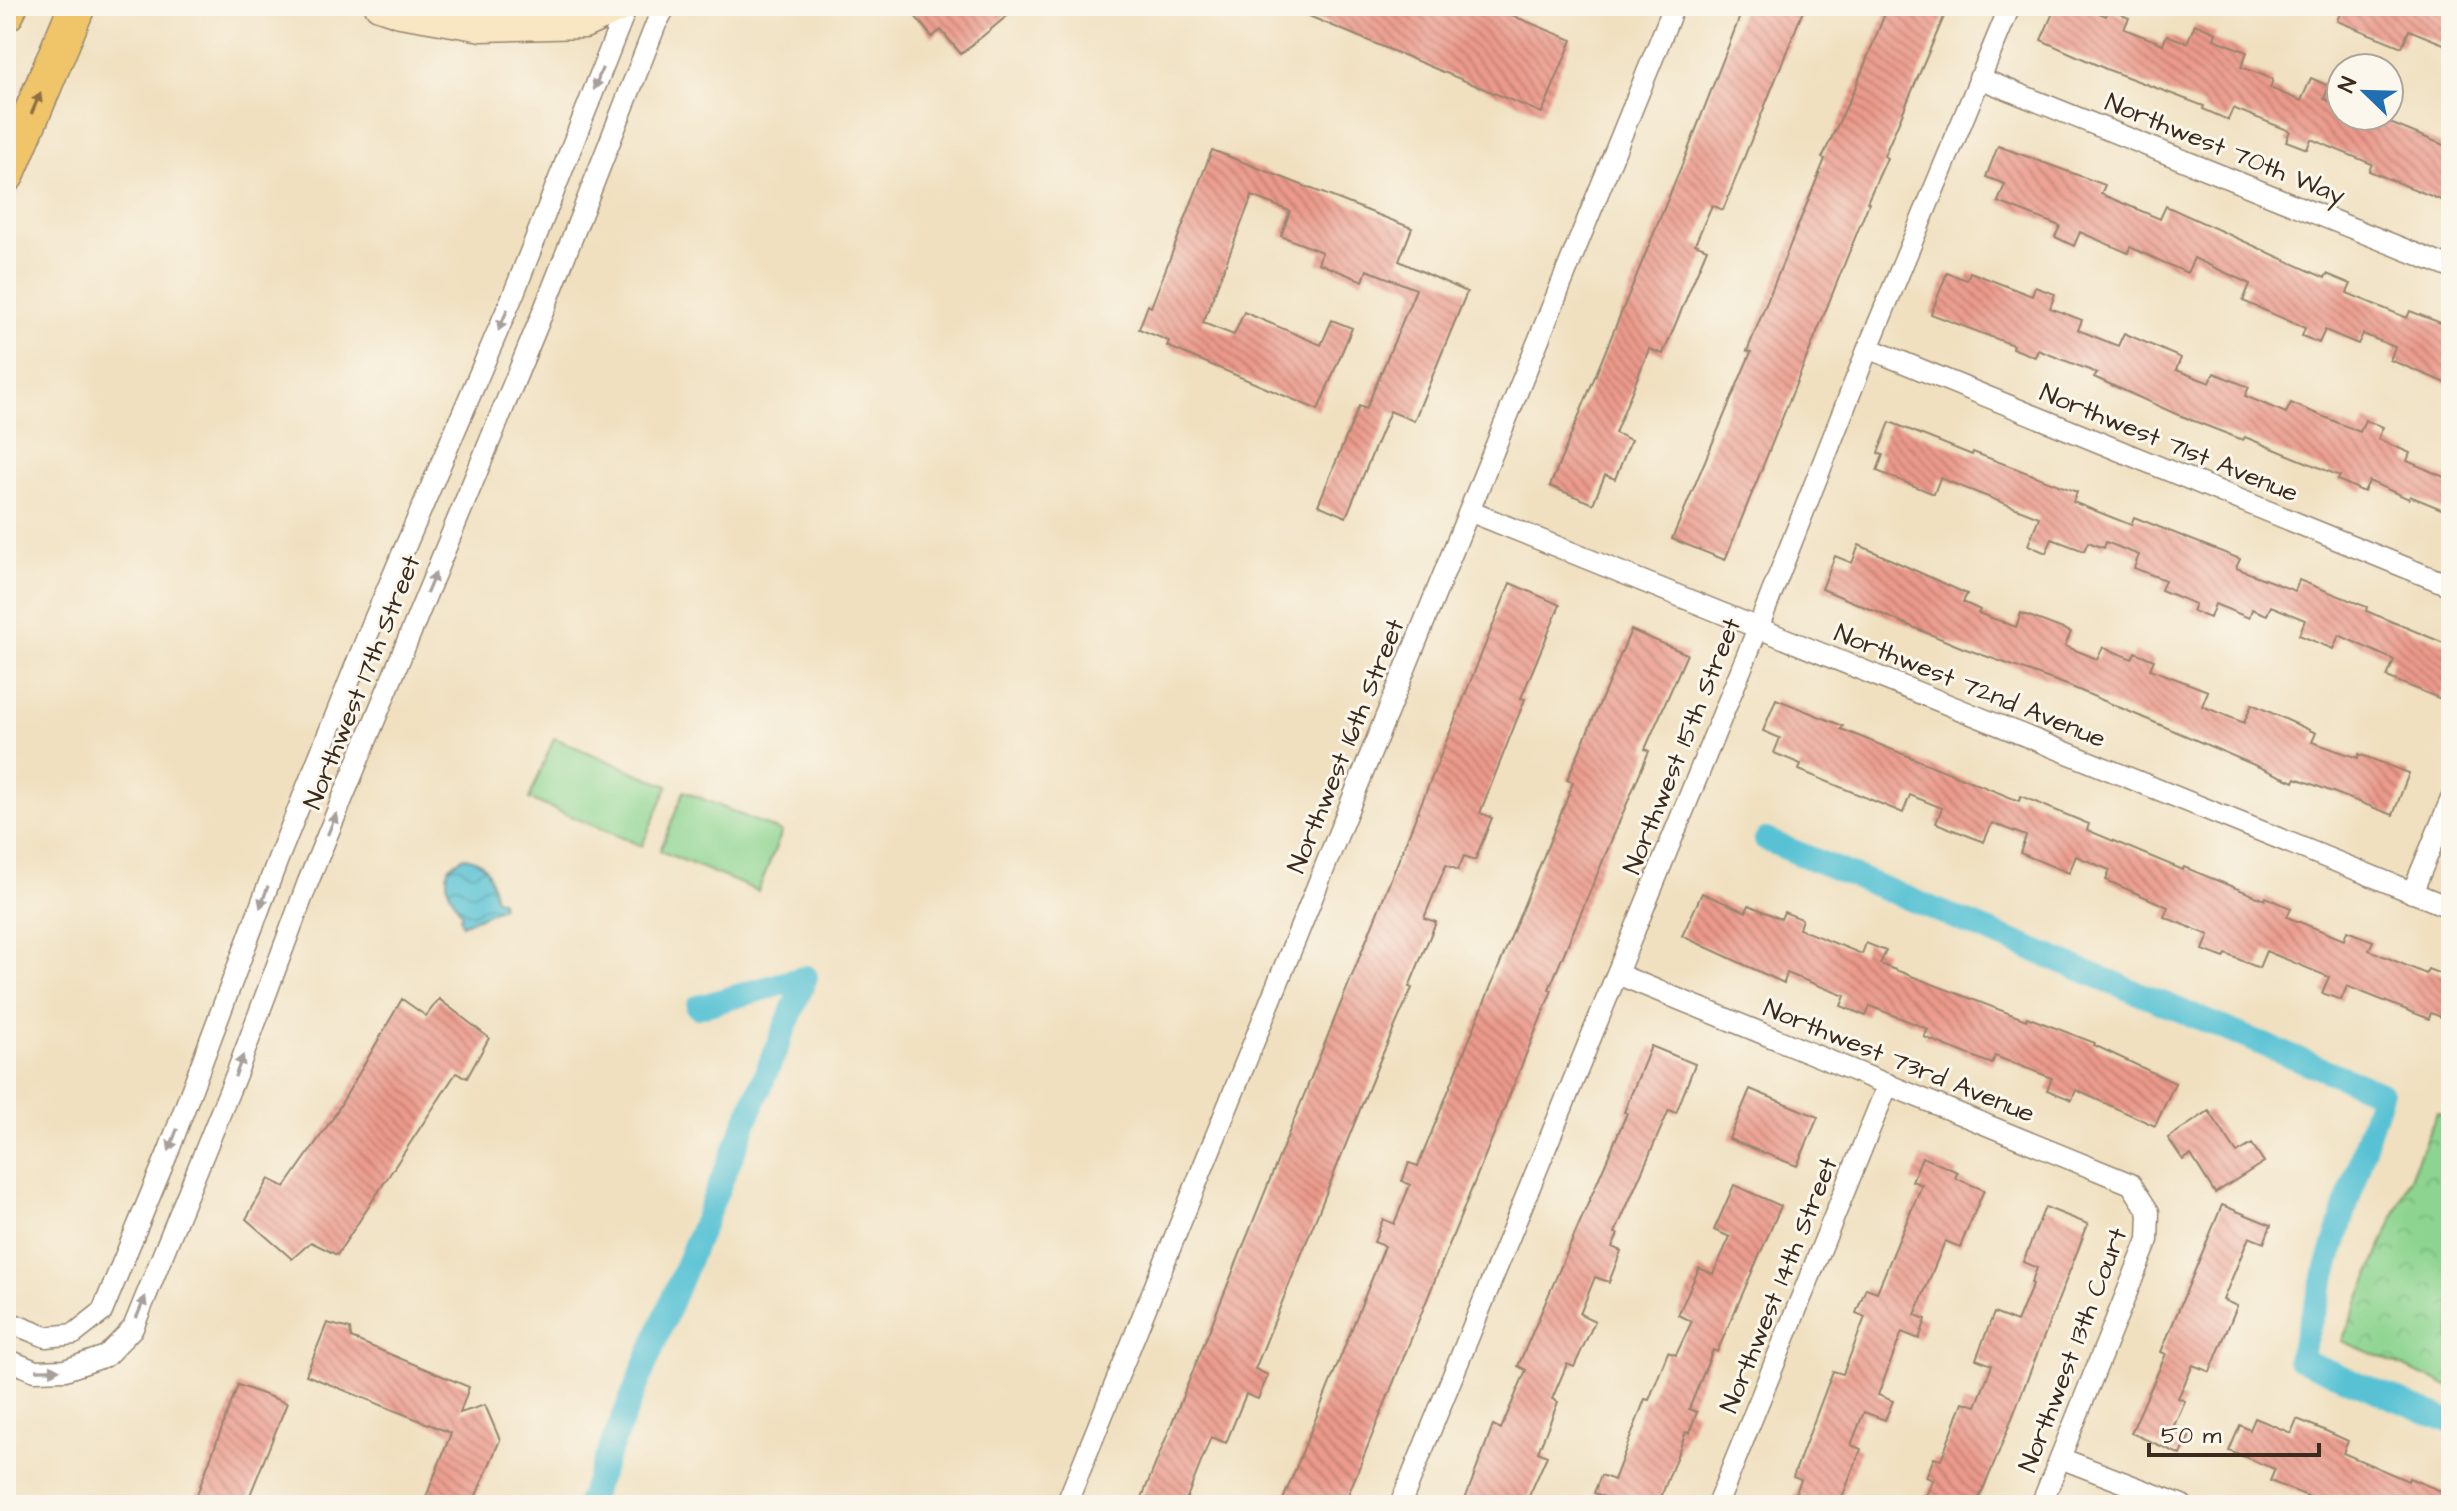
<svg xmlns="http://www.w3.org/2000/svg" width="2457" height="1511" viewBox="0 0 2457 1511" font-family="'Architects Daughter',sans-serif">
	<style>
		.park { fill: url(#park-crowns); stroke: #647f56; stroke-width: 2 }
		.pitch { fill: #8cd48f; stroke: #647f56; stroke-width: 2 }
		.water { fill: url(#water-waves); stroke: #4a7679; stroke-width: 2 }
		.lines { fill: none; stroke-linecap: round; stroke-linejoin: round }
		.canal { stroke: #58c2d4; stroke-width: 24 }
		.building { fill: url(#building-back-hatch) }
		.street-casing { stroke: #96856f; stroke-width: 23 }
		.secondary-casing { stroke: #96856f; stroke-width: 31 }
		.highway-casing { stroke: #96856f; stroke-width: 39 }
		.street { stroke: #fff; stroke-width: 20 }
		.secondary { stroke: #f9e7c3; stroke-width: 28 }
		.highway { stroke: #f0c469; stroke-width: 36 }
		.oneway { fill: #a79f9a }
		.oneway2 { fill: #8c6f40 }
		.labels { text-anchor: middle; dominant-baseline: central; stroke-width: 6; stroke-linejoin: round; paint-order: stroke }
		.street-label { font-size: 26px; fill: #3b2a1e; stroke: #fbf7ec }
	</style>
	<defs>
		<pattern id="park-crowns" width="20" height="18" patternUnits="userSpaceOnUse" patternTransform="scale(2)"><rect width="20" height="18" fill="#8cd48f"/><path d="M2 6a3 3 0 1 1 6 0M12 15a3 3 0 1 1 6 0" fill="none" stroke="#7ab67b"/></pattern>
		<pattern id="water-waves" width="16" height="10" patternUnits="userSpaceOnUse" patternTransform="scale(2)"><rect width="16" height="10" fill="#58c2d4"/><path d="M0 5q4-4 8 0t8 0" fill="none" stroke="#4a9eab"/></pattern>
		<pattern id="building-back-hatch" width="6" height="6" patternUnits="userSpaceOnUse" patternTransform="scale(2)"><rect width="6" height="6" fill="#eb9a8b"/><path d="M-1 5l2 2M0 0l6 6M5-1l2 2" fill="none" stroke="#c07e71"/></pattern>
	</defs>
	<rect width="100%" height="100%" fill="#fbf7ec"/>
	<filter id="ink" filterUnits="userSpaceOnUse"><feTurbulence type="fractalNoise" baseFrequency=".0125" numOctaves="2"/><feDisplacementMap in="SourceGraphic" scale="16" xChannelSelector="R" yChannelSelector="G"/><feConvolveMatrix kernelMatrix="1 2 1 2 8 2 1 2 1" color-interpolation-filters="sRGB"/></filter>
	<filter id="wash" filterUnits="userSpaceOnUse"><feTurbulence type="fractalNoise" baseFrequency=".006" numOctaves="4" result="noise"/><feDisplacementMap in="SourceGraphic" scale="32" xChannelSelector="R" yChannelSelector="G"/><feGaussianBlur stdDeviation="1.8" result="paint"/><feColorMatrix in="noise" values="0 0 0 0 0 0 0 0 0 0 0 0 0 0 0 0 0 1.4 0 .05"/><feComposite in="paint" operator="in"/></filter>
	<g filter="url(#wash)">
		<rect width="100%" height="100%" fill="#f0e0c0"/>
		<path class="park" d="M2437,1113L2451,1118V1387L2342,1341Z"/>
		<path class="pitch" d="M554,738L668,786L642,846L529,799Z
			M684,791L782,832L758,891L660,851Z"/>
		<path class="water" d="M464,857C489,860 490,878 495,899L501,900L502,907L462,925L460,917L462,914C452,897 443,887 449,867Z"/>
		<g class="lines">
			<path class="canal" d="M1766,840L2381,1093L2299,1359L2451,1422
				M587,1505L806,977L698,1007"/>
		</g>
		<g id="blocks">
			<path class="building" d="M907,6H1019L961,54L941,30L932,37Z
				M1285,6H1489L1572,40L1542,113Z
				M1744,6H1805L1723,210L1712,205L1695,244L1707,249L1663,354L1649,349L1615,433L1631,440L1615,479L1605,475L1593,504L1550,486L1686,155Z
				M1888,6H1932L1946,12L1884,156L1887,158L1867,202L1869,203L1725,560L1672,539L1751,352L1747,351L1825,159L1822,158L1856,86Z
				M2056,6H2082L2106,16L2109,9L2129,18L2124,29L2163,44L2167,35L2187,43L2195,24L2216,33L2214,39L2247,52L2241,67L2273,79L2270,88L2301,101L2311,78L2329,86L2324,99L2341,105V116H2373L2451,148V204L2369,171L2372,164L2311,139L2307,149L2286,141L2290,131L2233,108L2228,120L2203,109L2204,106L2106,69L2041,40Z
				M2343,6H2443L2451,9V47L2409,30L2402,47L2337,21Z
				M1998,146L2105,185L2101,194L2160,219L2166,206L2325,278L2327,274L2351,284L2347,293L2407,318L2410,311L2451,327V385L2390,360L2395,347L2363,334L2358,344L2325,330L2319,343L2302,336L2305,328L2243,301L2250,284L2194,258L2187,273L2130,247L2128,253L2080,232L2074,246L2055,237L2060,226L1998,202L2005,184L1986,177Z
				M1212,150L1412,228L1399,261L1467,292L1414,421L1390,411L1346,517L1318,505L1359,406L1366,409L1416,289L1367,270L1363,281L1318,263L1322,252L1281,236L1290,211L1252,196L1203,323L1234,335L1244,312L1321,345L1332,320L1352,328L1318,410L1167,346L1169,341L1139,329L1148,305L1151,307Z
				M1970,272L2032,296L2035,287L2055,294L2050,308L2082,320L2078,330L2118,346L2124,333L2181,358L2176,370L2210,383L2214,373L2249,387L2245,396L2286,413L2291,403L2360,432L2365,420L2383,427L2378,439L2410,453L2407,461L2451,480V513L2410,496L2409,499L2369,481L2364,492L2338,480L2340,476L2245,437L2243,440L2176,414L2094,377L2097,373L2038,350L2035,357L2012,348L2013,345L1931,314L1947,273L1967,280Z
				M1890,422L1972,455L1973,452L2077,492L2073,502L2131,525L2134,517L2240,559L2236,568L2295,591L2299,580L2367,607L2366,611L2451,646V674L2441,699L2387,677L2394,660L2339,635L2333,649L2299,635L2305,620L2271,606L2267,615L2252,609L2249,618L2215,604L2210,618L2192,611L2195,604L2161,590L2165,580L2134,568L2139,555L2106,542L2104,548L2088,542L2084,551L2052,539L2046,553L2028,545L2039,517L1940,478L1934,494L1877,471L1883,455L1878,453Z
				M1859,545L1967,594L1963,602L1980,610L1978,613L2016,627L2021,613L2071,632L2065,646L2097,659L2103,647L2132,659L2135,652L2154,660L2150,669L2208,691L2202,706L2244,723L2252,704L2316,733L2312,742L2358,758L2359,754L2409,773L2393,815L2296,778L2294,782L2067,685L1963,648L1822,589L1835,556L1852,563Z
				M1510,583L1560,605L1521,698L1525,699L1480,813L1492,818L1475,860L1464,856L1458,870L1446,865L1424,918L1436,922L1409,987L1412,988L1380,1060L1255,1369L1268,1375L1258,1399L1246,1394L1226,1443L1211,1437L1184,1505H1139Z
				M1631,630L1687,654L1645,749L1649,751L1549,989L1552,990L1344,1505H1281L1385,1246L1374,1242L1383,1219L1394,1224L1410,1185L1402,1181L1409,1163L1418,1166L1566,801L1573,782L1567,780Z
				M1776,699L1843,726L1841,729L2019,801L2021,796L2089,824L2087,830L2183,870L2184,867L2265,900L2266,897L2291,908L2287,917L2344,940L2347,931L2373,941L2369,950L2426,974L2428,969L2451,978V1021L2431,1013L2429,1019L2347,986L2341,1000L2322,993L2329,977L2266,951L2259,968L2226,954L2224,958L2203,950L2209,935L2164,917L2168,907L2106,880L2110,870L2076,856L2069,873L2020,853L2026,836L1992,823L1984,842L1936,823L1942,808L1910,795L1903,813L1799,770L1801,764L1774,753L1780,738L1763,731Z
				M1702,893L1746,912L1749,905L1781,919L1784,912L1802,919L1799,929L1862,954L1866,943L1886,951L1880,964L2026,1020L2027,1017L2095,1043L2094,1045L2175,1083L2155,1126L2076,1090L2072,1100L2047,1090L2052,1078L1995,1056L1992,1064L1924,1037L1928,1029L1870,1006L1866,1016L1841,1006L1845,996L1787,973L1784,983L1682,936Z
				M402,999L426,1016L439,999L489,1038L467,1078L456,1073L337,1255L311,1242L292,1259L246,1219L269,1179L285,1187L333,1118Z
				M1651,1046L1695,1064L1676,1113L1669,1110L1615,1233L1618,1234L1612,1247L1621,1251L1609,1282L1595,1277L1580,1314L1595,1321L1574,1367L1567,1364L1552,1399L1558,1402L1538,1452L1547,1456L1525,1505L1506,1499L1503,1505H1463L1493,1425L1501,1429L1526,1370L1518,1366L1627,1113L1624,1112Z
				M1750,1089L1818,1117L1797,1166L1729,1139Z
				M2209,1111L2237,1153L2252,1144L2264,1162L2215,1193L2191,1155L2183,1160L2168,1138Z
				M1922,1157L1958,1172L1955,1178L1984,1190L1960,1247L1945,1241L1915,1315L1926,1319L1919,1339L1902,1332L1878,1395L1893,1401L1885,1420L1864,1412L1851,1445L1861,1449L1839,1505H1791L1801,1480L1793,1477L1833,1371L1843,1374L1865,1317L1856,1313L1866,1288L1877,1292L1922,1185L1912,1181Z
				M1734,1185L1781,1206L1717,1352L1713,1350L1689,1409L1697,1412L1689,1433L1686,1432L1658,1505H1624L1594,1493L1601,1475L1614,1480L1645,1399L1649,1400L1668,1352L1676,1355L1692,1321L1678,1315L1699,1268L1713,1274L1730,1237L1714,1230Z
				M2222,1205L2271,1225L2264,1243L2249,1237L2223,1300L2237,1306L2210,1372L2193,1365L2178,1398L2185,1401L2172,1430L2189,1437L2181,1455L2131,1433L2166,1354L2161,1352Z
				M2045,1207L2088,1224L1994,1464L1976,1505H1922L1933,1480L1926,1477L1934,1458L1941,1460L1963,1402L1976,1406L1992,1365L1976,1359L1994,1313L2017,1322L2033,1284L2031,1283L2037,1268L2023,1262Z
				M327,1323L350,1329L351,1338L469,1387L460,1413L485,1405L500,1440L472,1505H423L451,1433L306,1375Z
				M238,1385L287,1403L246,1505H193Z
				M2255,1418L2291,1433L2297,1419L2324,1430L2348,1441L2343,1453L2408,1481L2409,1478L2451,1495V1505H2356L2334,1495L2330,1505L2270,1481L2275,1469L2229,1451L2240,1425L2250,1430Z"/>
		</g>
	</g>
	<g filter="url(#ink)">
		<use href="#blocks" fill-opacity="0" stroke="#96856f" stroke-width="2"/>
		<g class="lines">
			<g class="street-casing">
				<path id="street" d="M1979,78L2451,268
					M1868,348L2451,586
					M1469,511L2451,908
					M2412,893L2451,799
					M1617,974L2131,1184L2149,1212L2148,1240L2041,1505
					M6,1321L46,1337L74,1334L102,1312L169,1150L278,859L373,622L514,293L627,6
					M6,1359L35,1371L65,1370L106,1356L133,1328L237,1072L308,882L545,307L656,24L666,6
					M2060,1458L2182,1505
					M1066,1505L1674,6
					M1400,1505L1758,628L1868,348L2010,6
					M1717,1505L1888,1084"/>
			</g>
			<g class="secondary-casing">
				<path id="secondary" d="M379,6L400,13L482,27L584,24L624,6"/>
			</g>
			<g class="highway-casing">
				<path id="highway" d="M6,13L9,6
					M6,175L77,6"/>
			</g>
			<use href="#street" class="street"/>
			<use href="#secondary" class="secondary"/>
			<use href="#highway" class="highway"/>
		</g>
		<defs><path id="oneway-solid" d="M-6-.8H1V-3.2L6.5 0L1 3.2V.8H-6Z" transform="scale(2)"/></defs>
		<g class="oneway">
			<use href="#oneway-solid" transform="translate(598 79) rotate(111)"/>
			<use href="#oneway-solid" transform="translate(503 320) rotate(113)"/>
			<use href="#oneway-solid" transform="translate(431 583) rotate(-67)"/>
			<use href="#oneway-solid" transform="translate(332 824) rotate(-68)"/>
			<use href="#oneway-solid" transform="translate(264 897) rotate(110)"/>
			<use href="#oneway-solid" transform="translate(239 1066) rotate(-69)"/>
			<use href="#oneway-solid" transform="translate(173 1140) rotate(111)"/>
			<use href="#oneway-solid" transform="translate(141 1307) rotate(-67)"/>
			<use href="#oneway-solid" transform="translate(48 1370) rotate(-1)"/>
		</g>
		<use class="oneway2" href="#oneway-solid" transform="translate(36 103) rotate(-67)"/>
	</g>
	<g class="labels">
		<g class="street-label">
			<text transform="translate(2225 149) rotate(22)">Northwest 70th Way</text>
			<text transform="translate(2169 443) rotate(22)">Northwest 71st Avenue</text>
			<text transform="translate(362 682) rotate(-68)">Northwest 17th Street</text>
			<text transform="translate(1970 686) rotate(22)">Northwest 72nd Avenue</text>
			<text transform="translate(1346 746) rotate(-68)">Northwest 16th Street</text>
			<text transform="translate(1682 746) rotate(-68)">Northwest 15th Street</text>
			<text transform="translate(1899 1061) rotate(22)">Northwest 73rd Avenue</text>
			<text transform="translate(1779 1285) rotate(-68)">Northwest 14th Street</text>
			<text transform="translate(2073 1350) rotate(-69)">Northwest 13th Court</text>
		</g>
	</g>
	<rect width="2457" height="1511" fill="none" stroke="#fbf7ec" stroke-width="32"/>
	<g transform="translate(2365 92) rotate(293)"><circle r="38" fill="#fbf7ec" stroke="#aea59a" stroke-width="2"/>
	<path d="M0-6L14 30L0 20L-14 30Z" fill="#1f6fb2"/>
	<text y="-12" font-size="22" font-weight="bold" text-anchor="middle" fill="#3b2a1e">N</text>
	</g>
	<path d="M2149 1443v12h170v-12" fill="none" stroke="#3b2a1e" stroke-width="4"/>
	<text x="2161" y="1443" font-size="24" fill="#3b2a1e" stroke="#fbf7ec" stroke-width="6" paint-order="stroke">50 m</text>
</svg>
